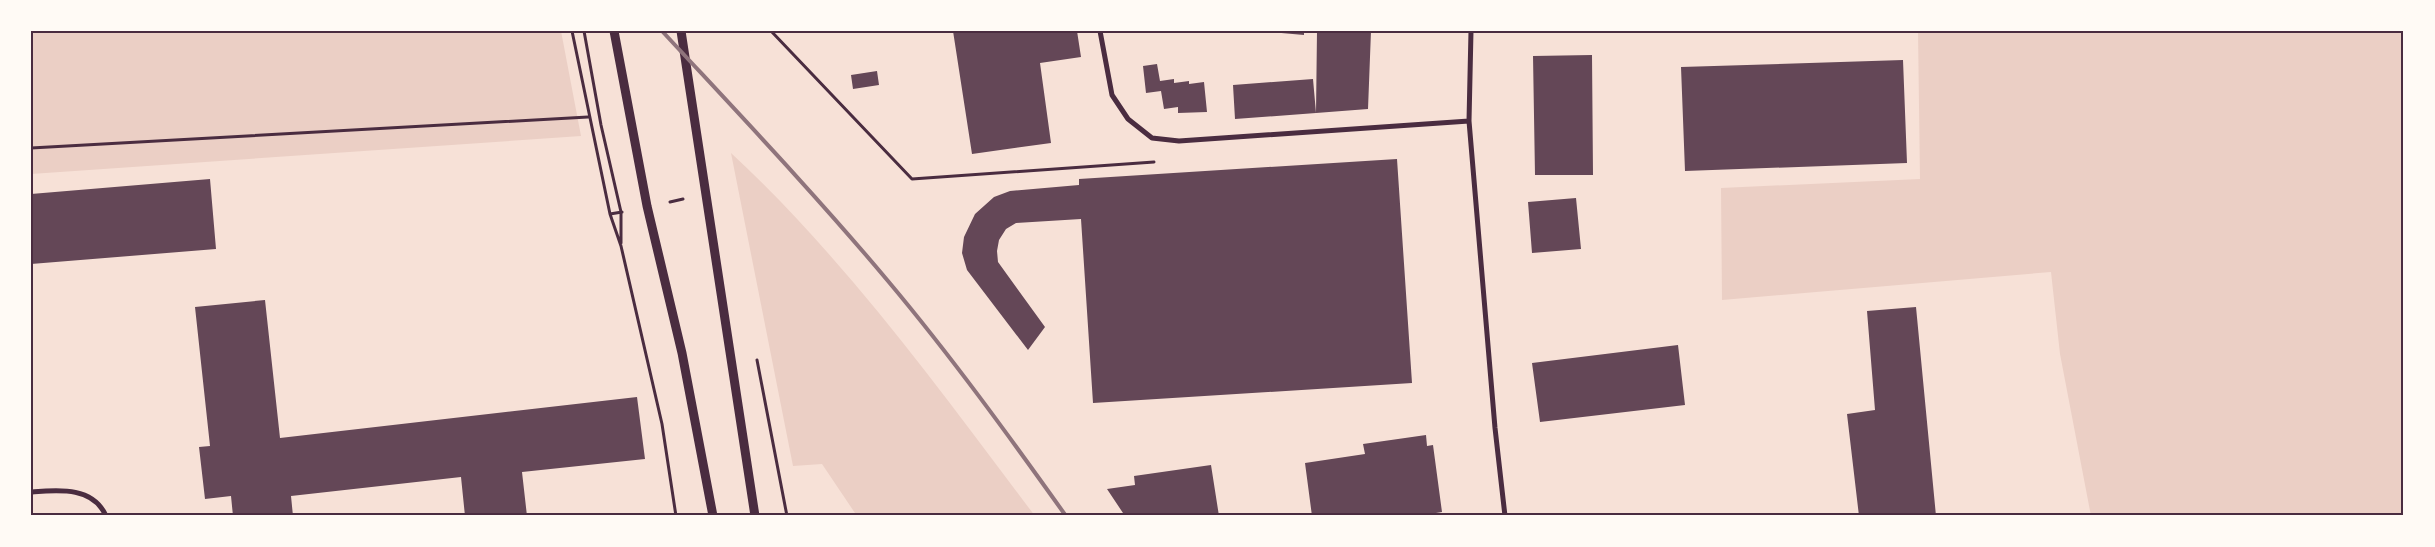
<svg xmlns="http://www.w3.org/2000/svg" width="2435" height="547" viewBox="0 0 2435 547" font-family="Commissioner,sans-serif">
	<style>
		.green { fill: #ebcfc5 }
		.building { fill: #644757 }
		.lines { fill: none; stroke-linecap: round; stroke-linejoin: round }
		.path { stroke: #4a2c40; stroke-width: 3 }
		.minor { stroke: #4a2c40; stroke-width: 5 }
		.tertiary { stroke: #4a2c40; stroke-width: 9 }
		.rail { stroke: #8f747c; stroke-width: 4 }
		.neatline { fill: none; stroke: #4a2c40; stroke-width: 2 }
	</style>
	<rect width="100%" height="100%" fill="#f7e1d7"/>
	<path class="green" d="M31,31H561L581,136L31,174Z
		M1918,31H2404V516H2091L2060,354L2051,272L1722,300L1721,188L1920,179Z
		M731,153C847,261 940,390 1035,516H857L822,464L793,466Z"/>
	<path class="building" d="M953,31H1077L1081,57L1040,63L1051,143L972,154Z
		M1259,31H1304V35Z
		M1317,31H1371L1368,109L1316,113Z
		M1592,55L1593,175H1535L1533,56Z
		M1903,60L1907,163L1685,171L1681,67Z
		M1157,64L1160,81L1174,79V83L1189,81V84L1204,82L1207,112L1178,113V107L1164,109L1161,91L1146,93L1143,66Z
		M877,71L879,85L853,89L851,75Z
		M1313,79L1316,113L1235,119L1233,85Z
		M1397,159L1412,383L1093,403L1081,219L1016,223L1006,229L999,240L997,251L998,262L1045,327L1028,350L967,270L962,253L964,237L975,214L994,197L1010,191L1079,185V179Z
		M210,179L216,249L31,264V194Z
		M1576,198L1581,249L1532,253L1528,202Z
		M265,300L280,438L637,397L645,459L522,472L527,516H465L461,477L291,496L293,516H233L231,496L205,499L199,447L210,446L195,307Z
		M1916,307L1936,516H1859L1847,414L1875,410L1867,311Z
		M1678,345L1685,405L1540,422L1532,363Z
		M1426,435L1427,446L1433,445L1442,512L1418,516H1312L1305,463L1365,454L1363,444Z
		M1211,465L1219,516H1125L1107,489L1135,485L1134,476Z"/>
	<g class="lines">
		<path class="path" d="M572,31L610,214L621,246L662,424L676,516
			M584,31L601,125L621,212V243
			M771,31L912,179L1154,162
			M31,148L588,117
			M670,202L683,199
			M610,214L622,212
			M757,360L787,516"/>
		<path class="minor" d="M1100,31L1112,95L1128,119L1152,138L1179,141L1469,121
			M1471,31L1469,121L1495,428L1505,516
			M31,492C58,490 93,486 106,516"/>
		<path class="tertiary" d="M614,31L647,206L682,353L713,516
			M681,31L755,516"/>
		<path class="rail" d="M662,31C738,113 816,195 888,281C951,356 1009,436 1066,516"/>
	</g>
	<rect width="2435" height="547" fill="none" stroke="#fffaf5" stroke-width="65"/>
	<rect x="32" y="32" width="2370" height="482" class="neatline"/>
</svg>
